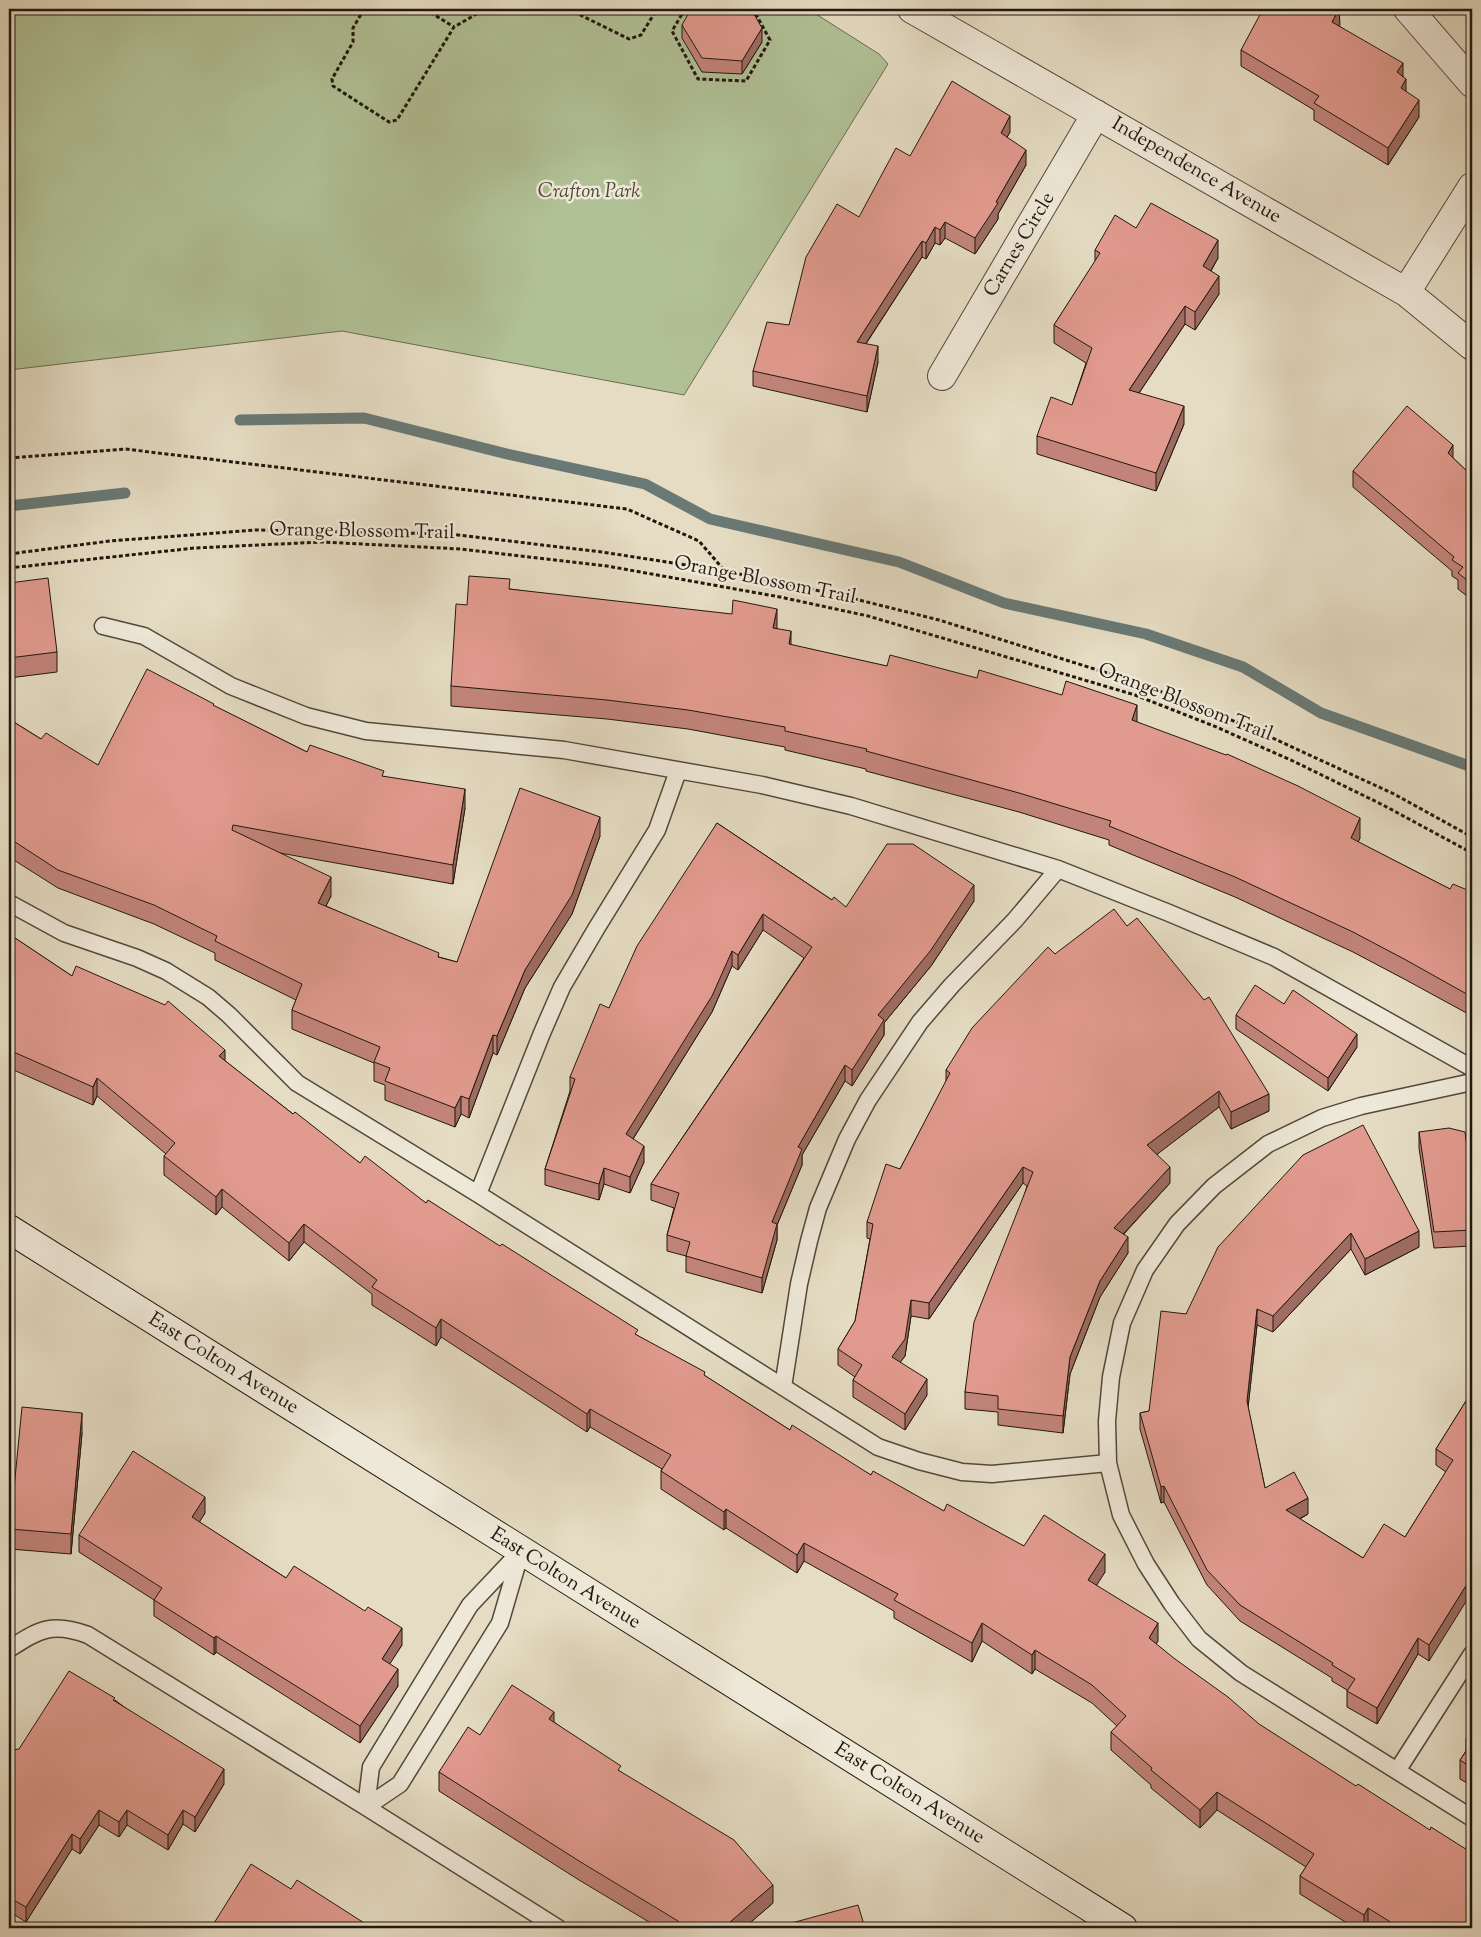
<svg xmlns="http://www.w3.org/2000/svg" width="1481" height="1937" viewBox="0 0 1481 1937" font-family="'Sorts Mill Goudy',serif">
	<style>
		.green { fill: #b1c196; stroke: #6a6c52 }
		.lines { fill: none; stroke-linecap: round; stroke-linejoin: round }
		.stream { stroke: #697976; stroke-width: 11 }
		.lane-casing { stroke: #53483b; stroke-width: 19 }
		.street-casing { stroke: #53483b; stroke-width: 30 }
		.secondary-casing { stroke: #22170e; stroke-width: 30 }
		.path { stroke: #22170e; stroke-width: 3; stroke-dasharray: 4 2.5; stroke-linecap: butt }
		.lane { stroke: #eee8d8; stroke-width: 16 }
		.street { stroke: #eee8d8; stroke-width: 28 }
		.secondary { stroke: #eee8d8; stroke-width: 28 }
		.wall { fill: #c2847a; stroke: #22170e }
		.shaded-wall { fill: #9e6c63; stroke: #22170e }
		.building { fill: #e19a8e; stroke: #22170e }
		.labels { text-anchor: middle; dominant-baseline: central; stroke-width: 5; stroke-linejoin: round; paint-order: stroke }
		.street-label { font-size: 20px; fill: #22170e; stroke: #eee8d8 }
		.park-label { font-size: 20px; font-style: italic; fill: #4d4a37; stroke: #eee8d8 }
	</style>
	<rect width="100%" height="100%" fill="#e5dcc3"/>
	<filter id="stains"><feTurbulence type="fractalNoise" baseFrequency=".004" numOctaves="4"/><feColorMatrix values="0 0 0 0 .2 0 0 0 0 .09 0 0 0 0 .02 0 0 0 .5 -.17"/></filter>
	<radialGradient id="worn" r=".72"><stop offset=".6" stop-color="#630" stop-opacity="0"/><stop offset="1" stop-color="#630" stop-opacity=".3"/></radialGradient>
	<path class="green" d="M9,9H808L879,54L888,64L684,395L342,331L9,370Z"/>
	<g class="lines">
		<path class="stream" d="M240,420L364,418L507,454L645,484L710,519L899,562L1004,603L1146,634L1243,667L1321,713L1472,767
			M9,506L125,493"/>
		<g class="lane-casing">
			<path id="lane" d="M103,626L144,636L231,686L306,716L366,731L564,750L762,785L851,806L1058,869L1169,913L1274,957L1472,1068
				M9,903L64,933L137,958L166,971L208,997L229,1015L297,1083L478,1194L878,1447L919,1461L962,1472L992,1474L1108,1463
				M1472,1082L1361,1106L1322,1118L1268,1144L1214,1186L1177,1224L1145,1270L1122,1323L1111,1377L1107,1421L1108,1463L1121,1515L1146,1564L1172,1604L1199,1639L1241,1673L1472,1818
				M478,1194L542,1033L562,987L596,929L657,830L678,771
				M783,1387L799,1284L809,1241L818,1208L847,1139L868,1100L920,1022L952,985L1015,920L1058,869
				M521,1551L500,1623L400,1784L366,1807L371,1767L388,1739L470,1605Z
				M9,1649C40,1629 52,1622 88,1635L366,1807L558,1928
				M1397,1771L1472,1654"/>
		</g>
		<g class="street-casing">
			<path id="street" d="M912,9L1406,292L1472,346
				M1408,9L1472,83
				M1406,292L1472,187
				M942,376L1096,114"/>
		</g>
		<g class="secondary-casing">
			<path id="secondary" d="M9,1229L1123,1928"/>
		</g>
		<path class="path" d="M364,9L353,28V42L332,79L333,86L389,122L397,120L454,27L485,9
			M425,9L454,27
			M568,9L629,39L641,35L657,9
			M673,9L682,14
			M685,9L672,31L698,79L746,81L770,40L753,9
			M9,458L125,449L627,509L699,541L724,570
			M9,554L110,541L256,530L450,534L602,552L725,571L839,595L939,620L1142,684L1253,729L1394,794L1472,837
			M9,568L195,548L322,542L461,549L607,566L780,597L868,616L1135,695L1214,726L1293,761L1383,805L1472,853"/>
		<use href="#lane" class="lane"/>
		<use href="#street" class="street"/>
		<use href="#secondary" class="secondary"/>
	</g>
	<path class="wall" d="M1340,9L1339,26L1403,76L1406,92L1419,117L1388,165L1314,120V110L1241,66V50L1287,11Z
		M682,25L762,42L742,74L702,72L682,38Z
		M1010,132L1007,137L1026,165L998,214V219L975,254L945,238L940,245L935,243L926,259L922,257L866,344L878,362L867,412L753,386V371L789,325L910,156Z
		M1136,228L1218,258L1211,271L1219,294L1195,330L1185,324L1139,393L1184,424L1156,491L1037,454V436L1072,405L1086,363L1054,343V325L1095,262V250Z
		M1453,458L1472,476V600L1458,589V580L1452,576V571L1353,487V471Z
		M9,583L57,652V672L9,678Z
		M510,589L777,628L791,645L1137,722L1360,838L1358,842L1450,889L1472,892V1016L1406,980L1353,952L1235,897L1109,845V840L1019,812L866,771V769L785,750V747L688,729L607,719L451,706V686L467,605Z
		M214,706L307,752L384,777L465,808L453,884L280,853L331,896L326,906L439,957L457,962L600,836L572,914L525,988L497,1055L493,1053L469,1118L461,1114L455,1127L385,1100V1085L374,1081V1063L292,1029V1010L296,1000L215,960V953L154,924L58,888L9,857V719L41,739L98,765Z
		M717,823L832,900L846,907L974,901L931,966L884,1023V1035L852,1086L845,1081L802,1155V1165L777,1225V1240L762,1293L686,1272V1256L667,1251V1235L674,1208L651,1200V1184L804,958L763,930L738,970L732,966L712,1012L633,1139L644,1162L630,1193L604,1184L599,1200L545,1185V1169L570,1091V1077L609,1008Z
		M9,934L72,976L225,1061L293,1114L360,1163L426,1203L638,1336L705,1376L790,1430L871,1475L944,1511L1024,1546L1105,1572L1096,1585L1158,1641L1156,1644L1472,1928H1371L1368,1926L1367,1928H1355L1300,1894V1876L1306,1867L1217,1810L1200,1828L1151,1788V1785L1111,1750V1732L1117,1726L1092,1703L1035,1669L1032,1674L982,1641L972,1662L894,1618V1611L804,1561L797,1573L726,1528L724,1530L661,1489V1471L662,1469L590,1427L587,1432L441,1337L436,1346L372,1305V1294L304,1242L289,1261L222,1207L216,1215L164,1175V1156L166,1154L97,1096L93,1105L9,1068Z
		M1055,954L1269,1111L1231,1129L1219,1107L1157,1154L1170,1183L1124,1234L1128,1253L1100,1297L1070,1374L1063,1433L998,1425V1412L965,1409V1392L1027,1186L1023,1183L929,1319L911,1316L905,1356L900,1362L927,1395L905,1430L853,1397V1380L855,1377L838,1365V1349L855,1321L870,1239L867,1238V1222L900,1169L946,1082V1070Z
		M1284,1004L1357,1047L1328,1091L1236,1029V1015Z
		M1419,1132L1472,1148V1246L1434,1248L1419,1148Z
		M1303,1155L1419,1247L1365,1275L1351,1249L1273,1332L1257,1325L1248,1407L1265,1488L1308,1514L1300,1519L1363,1558L1405,1537L1446,1472L1436,1465V1449L1471,1393L1429,1661L1418,1654L1377,1724L1347,1707V1690L1332,1681V1678L1240,1621L1207,1585L1164,1502L1161,1503L1140,1429V1413L1149,1411L1186,1314Z
		M82,1433L71,1554L10,1549V1529Z
		M205,1513L199,1522L286,1578L402,1645L389,1664L398,1686L360,1743L216,1652L214,1655L154,1616V1600L79,1552V1535Z
		M115,1700L224,1784L195,1832L183,1824L168,1850L127,1825L119,1837L99,1825L80,1854L72,1849L26,1922L10,1912L9,1914V1755Z
		M554,1722L621,1772L773,1903L744,1928H659L579,1880L439,1791V1772L480,1735Z
		M1472,1730V1786L1460,1779V1760L1466,1751V1739Z"/>
	<path class="shaded-wall" d="M1339,9L1340,25L1332,38V22Z
		M762,28V42L742,74V61Z
		M1403,63V80L1397,72Z
		M1406,79V95L1401,88Z
		M1419,100V117L1388,165V148Z
		M1010,116V132L1001,148V133Z
		M1026,150V165L998,214V219L975,254V238Z
		M945,222V238L940,245V230Z
		M935,227V243L926,259V243Z
		M1218,240V258L1203,284V266Z
		M922,241V257L857,357V342Z
		M1219,276V294L1195,330V312Z
		M1185,306V324L1129,408V390Z
		M878,346V362L867,412V396Z
		M1184,406V424L1156,491V473Z
		M1453,445V461L1448,453Z
		M777,609V629L773,628Z
		M791,631V651L789,644Z
		M1137,705V724L1132,720Z
		M465,789V808L453,884V865Z
		M600,817V836L572,914L525,988L497,1055V1036L525,970Z
		M1360,818V838L1351,857V838Z
		M331,877V896L318,921V903Z
		M974,885V901L931,966L884,1023V1035L852,1086V1070L878,1015Z
		M763,914V930L738,970V955Z
		M732,951V966L712,1012L626,1150V1134Z
		M1357,1034V1047L1328,1091V1078Z
		M493,1035V1053L469,1118V1099Z
		M225,1050V1068L219,1056Z
		M845,1065V1081L802,1155V1165L777,1225V1240L762,1293V1278L772,1222L798,1147Z
		M97,1078V1096L93,1105V1087Z
		M1219,1091V1107L1147,1162V1145Z
		M1269,1094V1111L1231,1129V1112Z
		M461,1096V1114L455,1127V1108Z
		M644,1146V1162L630,1193V1177Z
		M1023,1167V1183L929,1319V1303Z
		M1170,1167V1183L1114,1244V1228Z
		M604,1168V1184L599,1200V1184Z
		M222,1189V1207L216,1215V1197Z
		M304,1224V1242L289,1261V1243Z
		M1419,1231V1247L1365,1275V1259Z
		M1351,1233V1249L1273,1332V1316Z
		M1128,1237V1253L1100,1297L1070,1374L1063,1433V1416L1070,1357L1100,1281Z
		M911,1300V1316L905,1356L892,1374V1357Z
		M1257,1309V1325L1247,1417V1401Z
		M441,1319V1337L436,1346V1328Z
		M927,1379V1395L905,1430V1414Z
		M590,1409V1427L587,1432V1414Z
		M82,1413V1433L71,1554V1534Z
		M1164,1486V1502L1161,1503V1487Z
		M205,1497V1513L192,1534V1517Z
		M1308,1498V1514L1286,1526V1510Z
		M726,1509V1528L724,1530V1512Z
		M804,1543V1561L797,1573V1555Z
		M1105,1554V1572L1088,1599V1580Z
		M1472,1576V1592L1429,1661V1645Z
		M982,1623V1641L972,1662V1643Z
		M1158,1623V1641L1149,1656V1638Z
		M402,1628V1645L382,1676V1659Z
		M216,1636V1652L214,1655V1638Z
		M1418,1638V1654L1377,1724V1708Z
		M1035,1650V1669L1032,1674V1655Z
		M398,1669V1686L360,1743V1726Z
		M554,1712V1730L549,1719Z
		M224,1769V1784L195,1832V1817Z
		M1217,1792V1810L1200,1828V1810Z
		M99,1810V1825L80,1854V1839Z
		M127,1810V1825L119,1837V1822Z
		M183,1810V1824L168,1850V1835Z
		M72,1834V1849L26,1922V1907Z
		M773,1885V1903L744,1928H723Z
		M10,1898V1912L9,1914V1900Z
		M1368,1908V1926L1367,1928H1364V1915Z"/>
	<path class="building" d="M691,9H751L762,28L742,61L702,58L682,25Z
		M1263,9H1284L1287,11L1288,9H1339L1332,22L1403,63L1397,72L1406,79L1401,88L1419,100L1388,148L1314,103L1319,96L1241,50Z
		M952,81L1010,116L1001,133L1026,150L996,202L998,203L975,238L945,222L940,230L935,227L926,243L922,241L857,342L878,346L867,396L753,371L767,322L789,325L806,257L837,204L859,217L896,148L910,156Z
		M1151,203L1218,240L1203,266L1219,276L1195,312L1185,306L1129,390L1184,406L1156,473L1037,436L1051,397L1072,405L1092,348L1054,325L1100,253L1095,250L1115,215L1136,228Z
		M1407,406L1453,445L1448,453L1472,476V584L1458,573L1463,567L1452,560L1454,557L1353,471Z
		M469,576L510,579L509,589L732,614L733,600L777,609L773,628L791,631L789,644L887,666L890,655L977,678L979,670L1062,695L1066,681L1137,705L1132,720L1226,755L1227,754L1298,786L1360,818L1351,838L1450,889L1453,884L1472,892V997L1406,960L1353,932L1235,877L1109,826L1111,821L1019,793L866,751L867,749L785,731V727L688,710L607,700L451,686L456,604L467,605Z
		M48,578L57,652L9,658V583Z
		M147,669L214,704L213,705L307,752L310,745L384,771L382,776L465,789L453,865L233,825L232,830L331,877L318,903L439,953L438,957L457,962L520,788L600,817L572,895L525,970L497,1036L493,1035L469,1099L461,1096L455,1108L385,1081L390,1068L374,1062L380,1047L292,1010L302,984L215,941L217,936L154,905L58,870L9,838V719L41,739L46,733L98,765Z
		M717,823L832,900L834,897L846,907L887,844H913L974,885L931,950L878,1015L884,1020L852,1070L845,1065L798,1147L802,1149L772,1222L777,1224L762,1278L686,1256L690,1242L667,1235L679,1193L651,1184L812,947L763,914L738,955L732,951L712,996L626,1134L644,1146L630,1177L604,1168L599,1184L545,1169L575,1079L570,1077L600,1004L609,1008L637,946Z
		M1114,909L1127,926L1137,918L1204,1000L1209,997L1269,1094L1231,1112L1219,1091L1147,1145L1170,1167L1114,1228L1128,1237L1100,1281L1070,1357L1063,1416L998,1409V1396L965,1392L974,1322L1033,1172L1023,1167L929,1303L911,1300L905,1339L892,1357L927,1379L905,1414L853,1380L862,1365L838,1349L855,1321L873,1224L867,1222L886,1164L900,1169L950,1073L946,1070L972,1028L1048,947L1055,954Z
		M9,934L72,976L76,966L165,1005L168,1001L225,1050L219,1056L293,1114L295,1112L360,1163L365,1156L426,1203L428,1200L500,1246L502,1244L638,1330L635,1334L705,1372L704,1375L790,1430L792,1425L871,1475L873,1471L944,1511L947,1504L1024,1546L1044,1515L1105,1554L1088,1580L1158,1623L1149,1638L1175,1659L1228,1697L1259,1724L1356,1786L1358,1784L1430,1830L1431,1827L1472,1853V1928H1400L1368,1908L1364,1915L1300,1876L1314,1854L1217,1792L1200,1810L1151,1770L1152,1768L1111,1732L1126,1716L1092,1685L1035,1650L1032,1655L982,1623L972,1643L894,1600L898,1594L804,1543L797,1555L726,1509L724,1512L661,1471L671,1455L590,1409L587,1414L441,1319L436,1328L372,1287L377,1280L304,1224L289,1243L222,1189L216,1197L164,1156L175,1143L97,1078L93,1087L9,1050Z
		M1255,985L1284,1004L1293,990L1357,1034L1328,1078L1236,1015Z
		M1363,1125L1419,1231L1365,1259L1351,1233L1273,1316L1257,1309L1247,1401L1265,1488L1294,1472L1308,1498L1286,1510L1363,1558L1384,1524L1405,1537L1453,1460L1436,1449L1471,1393L1472,1394V1576L1429,1645L1418,1638L1377,1708L1347,1691L1355,1679L1332,1665L1333,1663L1240,1605L1207,1570L1164,1486L1161,1487L1140,1413L1149,1411L1161,1311L1186,1314L1218,1247L1303,1155Z
		M1449,1128L1465,1132L1467,1147L1472,1148V1230L1434,1232L1419,1132Z
		M22,1407L82,1413L71,1534L10,1529Z
		M133,1451L205,1497L192,1517L286,1578L294,1566L365,1611L368,1607L402,1628L382,1659L398,1669L360,1726L216,1636L214,1638L154,1600L162,1588L79,1535Z
		M69,1671L115,1698L113,1700L224,1769L195,1817L183,1810L168,1835L127,1810L119,1822L99,1810L80,1839L72,1834L26,1907L10,1898L9,1900V1755L12,1750L19,1749Z
		M512,1685L554,1712L549,1719L621,1766L618,1770L734,1840L773,1885L723,1928H684L678,1921L579,1861L439,1772L468,1727L480,1735Z
		M1472,1730V1768L1460,1760L1472,1743L1466,1739Z
		M251,1864L291,1889L297,1880L372,1928H211Z
		M858,1905L865,1928H773Z
		M477,1922L486,1928H473Z"/>
	<g class="labels">
		<g class="street-label">
			<text transform="translate(1196 171) rotate(30)">Independence Avenue</text>
			<text transform="translate(1020 245) rotate(-59)">Carnes Circle</text>
			<text transform="translate(362 532) rotate(1)">Orange Blossom Trail</text>
			<text transform="translate(765 581) rotate(11)">Orange Blossom Trail</text>
			<text transform="translate(1185 703) rotate(21)">Orange Blossom Trail</text>
			<text transform="translate(223 1364) rotate(32)">East Colton Avenue</text>
			<text transform="translate(565 1579) rotate(32)">East Colton Avenue</text>
			<text transform="translate(909 1794) rotate(32)">East Colton Avenue</text>
		</g>
		<g class="park-label">
			<text x="589" y="192">Crafton Park</text>
		</g>
	</g>
	<rect width="1481" height="1937" fill="none" stroke="#e5dcc3" stroke-width="30"/>
	<rect x="10" y="10" width="1461" height="1917" fill="none" stroke="#22170e" stroke-width="2.5"/>
	<rect x="15" y="15" width="1451" height="1907" fill="none" stroke="#22170e"/>
	<rect width="100%" height="100%" filter="url(#stains)"/>
	<rect width="100%" height="100%" fill="url(#worn)"/>
</svg>
